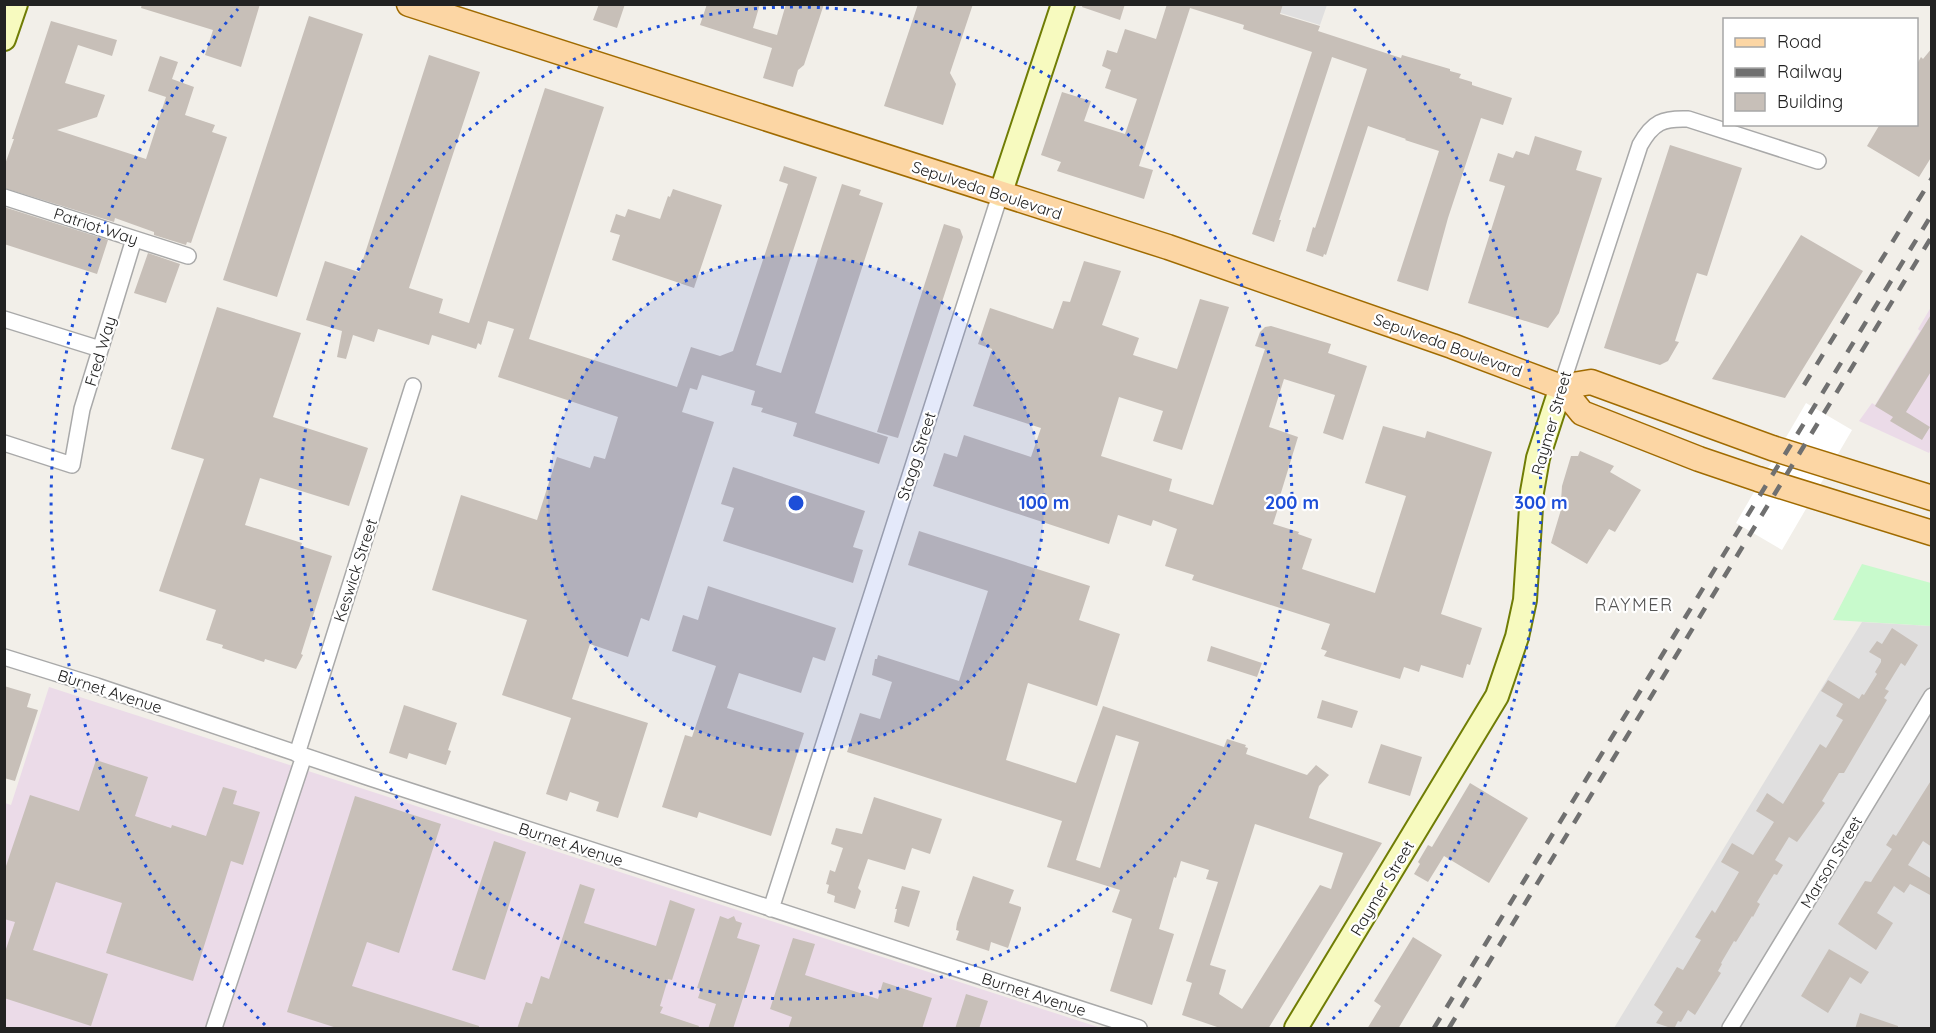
<svg xmlns="http://www.w3.org/2000/svg" width="1936" height="1033" viewBox="0 0 1936 1033" font-family="Quicksand,sans-serif">
	<style>
		.residential { fill: #e0dfdf }
		.industrial { fill: #ebdbe8 }
		.park { fill: #c8facc }
		.pier { fill: #fff }
		.building { fill: #c7bfb8; fill-rule: evenodd }
		.lines { fill: none; stroke-linecap: round; stroke-linejoin: round }
		.street-casing { stroke: #a9a9a9; stroke-width: 18 }
		.secondary-casing { stroke: #707d05; stroke-width: 26 }
		.primary-casing { stroke: #a06b00; stroke-width: 27 }
		.street { stroke: #fff; stroke-width: 15 }
		.secondary { stroke: #f7fabf; stroke-width: 22 }
		.primary { stroke: #fcd6a4; stroke-width: 24 }
		.rail { stroke: #707070; stroke-width: 4.5; stroke-dasharray: 12 12; stroke-linecap: butt }
		.ring { fill: none; stroke: #1d4ed8; stroke-width: 3; stroke-dasharray: 3 6 }
		.labels { text-anchor: middle; dominant-baseline: central; stroke-width: 4.5; stroke-linejoin: round; paint-order: stroke }
		.street-label { font-size: 16px; fill: #222; stroke: #fff }
		.neighbourhood-label { font-size: 18px; letter-spacing: 1.5px; fill: #555; stroke: #fff }
		.centre { fill: #1d4ed8; stroke: #fff; stroke-width: 3 }
		.ring-label { font-size: 18px; text-anchor: middle; font-weight: bold; fill: #1d4ed8; stroke: #fff; stroke-width: 4.5; stroke-linejoin: round; paint-order: stroke }
	</style>
	<rect width="100%" height="100%" fill="#f2efe9"/>
	<path class="residential" d="M1254,5H1327L1320,25Z
		M1862,622L1931,626V1028H1614Z"/>
	<path class="industrial" d="M1931,307V449L1929,453L1859,421L1872,403L1875,405L1920,331L1918,329Z
		M49,687L1101,1028H5V803L11,805Z"/>
	<path class="park" d="M1862,564L1931,583V626L1833,620Z"/>
	<path class="pier" d="M1806,403L1852,430L1782,550L1736,523Z"/>
	<path class="building" d="M142,4H260L241,67L205,55L213,30L141,8Z
		M599,4H625L617,28L593,20Z
		M707,4H760L753,28L777,35L786,4H824L804,65L798,70L793,87L763,78L772,48L700,25Z
		M918,4H973L950,73L956,84L943,125L884,106Z
		M1083,4H1125L1120,20L1082,7Z
		M1167,4H1283L1280,14L1320,26L1318,31L1401,58L1402,55L1450,69V71L1461,74L1459,78L1472,82V85L1512,98L1503,125L1481,118L1448,218L1428,291L1397,281L1439,151L1405,140L1406,139L1368,126L1326,255L1324,254L1323,257L1306,251L1313,227L1315,228L1367,69L1332,57L1279,220H1281L1274,242L1252,234L1312,52L1243,29L1244,25L1190,8L1139,166L1153,170L1144,199L1057,171L1061,162L1041,155L1062,92L1091,101L1084,121L1125,134L1137,99L1105,88L1111,70L1102,66L1107,50L1117,53L1125,29L1156,39Z
		M309,16L363,34L277,297L223,280Z
		M51,21L117,40L112,56L78,45L65,83L105,95L97,117L57,130L146,159L166,97L148,91L160,56L178,62L172,79L194,87L185,115L215,125L212,132L227,137L191,243L187,242L186,245L154,235V232L115,218L114,222L4,188V167L14,139H12Z
		M1932,48V156L1919,177L1867,146L1880,124H1917V64L1921,57L1923,59Z
		M429,55L480,72L409,288L443,299L439,313L469,323L545,88L604,107L529,339L677,387L691,347L720,356L733,351L788,184L779,181L784,166L817,177L756,365L781,373L842,184L861,190L859,195L883,203L815,413L888,437L879,464L793,436L797,423L761,412L763,408L751,405L755,391L702,375L697,390L690,388L682,412L714,422L649,621L641,618L628,657L590,644L572,699L648,723L618,818L596,811L599,802L570,792L567,801L546,794L571,718L502,695L527,620L432,590L461,495L537,520L557,457L590,468L594,456L605,459L618,417L498,377L514,329L488,321L481,345L478,343L476,349L432,335L429,345L378,329L374,342L353,335L346,359L337,357L342,331L306,320L325,261L359,272Z
		M1535,136L1582,151L1576,170L1602,178L1559,313L1548,328L1468,303L1505,186L1489,181L1498,153L1513,158L1516,151L1529,155Z
		M1670,145L1742,168L1707,276L1697,273L1675,341L1679,342L1668,361L1660,365L1604,348Z
		M673,189L722,205L694,288L612,260L620,235L610,232L616,214L625,217L628,209L660,219L668,196L670,197Z
		M4,207L108,240L97,274L4,244Z
		M944,224L960,229L963,237L898,438L877,432Z
		M1801,235L1863,271L1785,398L1712,379Z
		M148,253L180,264L166,303L134,293Z
		M1084,261L1121,271L1102,325L1139,338L1133,355L1177,369L1200,299L1229,307L1182,450L1153,441L1163,411L1119,397L1101,456L1172,479L1169,491L1213,505L1265,349L1255,346L1260,332L1265,327L1271,326L1331,344L1328,353L1367,366L1343,440L1323,433L1335,395L1284,379L1269,427L1298,437L1280,496H1282L1273,524L1299,532L1298,534L1312,539L1302,569L1375,593L1406,496L1365,483L1383,426L1425,438L1427,431L1492,452L1441,614L1482,628L1470,665L1467,664L1463,678L1421,665L1419,672L1404,667L1400,679L1324,656L1327,651L1321,649L1330,624L1192,580L1194,575L1165,566L1177,529L1153,520L1151,526L1118,515L1109,544L933,486L944,453L957,457L964,435L1031,457L1041,428L973,406L992,349L978,344L990,308L1053,329L1063,301L1070,302Z
		M217,307L301,333L273,417L368,448L349,506L260,478L245,525L302,543L301,546L332,556L301,654L303,655L296,669L265,659L264,662L222,648L223,645L206,640L216,610L159,591L204,459L171,449Z
		M1932,313V370L1906,412L1930,427L1922,440L1890,421L1893,417L1875,406Z
		M1580,451L1614,466L1610,472L1641,490L1615,532L1609,529L1587,564L1551,543L1563,503L1561,501L1562,486L1571,456H1578Z
		M733,467L865,511L853,547L863,550L853,583L723,541L734,508L721,504Z
		M919,531L1090,586L1079,620L1120,634L1097,706L1028,683L1006,760L1076,783L1103,706L1224,747L1227,739L1246,745L1245,747L1248,748L1246,754L1307,775L1316,765L1329,775L1319,786L1309,818L1382,843L1268,1029H1223L1182,1015L1192,983L1186,981L1218,882L1206,879L1209,870L1181,861L1176,878L1174,877L1159,929L1174,934L1152,1005L1110,991L1132,919L1112,912L1120,890L1047,867L1062,821L847,752L860,713L880,719L892,682L872,675L875,659H877L878,655L959,681L988,591L908,565ZM1116,735L1139,742L1100,868L1076,860ZM1255,824L1343,853L1331,889L1320,885L1242,1009L1219,994L1226,970L1210,965Z
		M708,586L836,628L825,661L813,657L801,693L739,673L727,708L804,733L771,836L699,812L697,818L662,807L685,735L692,737L716,666L672,651L683,615L698,620Z
		M1892,628L1918,645L1905,666L1901,663L1885,689L1889,691L1884,698L1887,700L1844,773H1839L1822,801L1825,803L1800,838L1797,842L1789,837L1775,860L1783,865L1777,875L1774,874L1757,902L1760,904L1753,917L1752,916L1736,942L1734,941L1721,963L1722,964L1718,971L1721,973L1695,1015L1688,1010L1681,1022L1678,1021L1674,1029L1656,1023L1663,1012L1654,1005L1677,967L1683,970L1701,940L1695,937L1712,910L1715,913L1739,872L1721,862L1732,843L1753,855L1774,822L1756,811L1767,793L1783,804L1820,744L1826,748L1843,720L1836,716L1843,704L1821,691L1828,680L1859,699L1862,694L1864,695L1877,674L1875,672L1881,662V659L1869,652L1877,641L1882,644Z
		M1211,646L1262,663L1257,677L1207,661Z
		M4,686L31,694L27,707L38,710L15,781L4,778Z
		M1322,700L1358,711L1352,728L1317,718Z
		M404,705L457,723L448,750L451,751L446,765L409,753L407,759L389,753Z
		M1381,744L1422,757L1410,796L1368,783Z
		M96,760L148,777L135,816L171,828L172,825L206,836L223,787L237,791L233,804L260,812L243,865L231,861L193,981L106,953L122,903L56,882L33,950L108,974L91,1026L4,998V955L15,922L4,919V872L30,795L79,811Z
		M1932,779V847L1923,841L1908,865L1932,879V896L1910,884L1904,893L1894,886L1877,913L1893,923L1876,950L1838,924L1865,881L1871,882L1874,877L1892,849L1886,845L1893,834L1896,836Z
		M1470,783L1528,818L1489,883L1444,856L1428,882L1414,874L1420,864L1418,862L1428,845L1432,847Z
		M355,796L441,824L399,953L367,942L352,986L479,1026V1029H340L287,1012Z
		M874,797L942,819L930,854L912,848L905,870L868,859L858,888L861,891L855,909L834,902L835,896L827,893L829,885L826,884L830,870L835,872L843,848L831,844L836,828L862,834Z
		M494,841L526,852L485,980L452,970Z
		M973,876L1014,890L1009,903L1021,907V909L1008,948L991,942L989,951L956,940L959,931L956,930L957,923Z
		M580,884L595,889L584,923L656,946L670,900L695,909L672,980L668,979L660,1006L663,1007L660,1013L699,1026L698,1029H517L526,1002L532,1004L541,976L549,979Z
		M902,886L920,891L909,927L894,922L897,909H895Z
		M720,916L728,919L734,916L736,921L742,923L737,938L760,945L733,1029H708L716,1004L698,998L701,989L697,988Z
		M1413,937L1442,955L1398,1029H1367L1381,1006L1374,1001Z
		M793,938L815,944L805,975L878,999L883,982L932,998L922,1029H788L792,1017L770,1009Z
		M1829,949L1869,972L1861,984L1850,977L1828,1013L1801,996Z
		M966,994L988,1001L979,1029H955Z
		M1860,1013L1898,1026V1029H1855Z"/>
	<g class="lines">
		<g class="street-casing">
			<path id="street" d="M4,197L188,256
				M4,319L100,349
				M1561,387L1640,145C1653,122 1663,118 1688,119L1818,161
				M4,443L72,465L82,409L134,239
				M4,657L97,686L370,778L1139,1028
				M297,754L413,386
				M771,909L1000,195
				M214,1028L304,756
				M1730,1028L1932,696"/>
		</g>
		<g class="secondary-casing">
			<path id="secondary" d="M4,39L16,4
				M1000,195L1063,4
				M1296,1028L1497,696L1517,637L1525,600L1532,492L1538,458L1561,387"/>
		</g>
		<g class="primary-casing">
			<path id="primary" d="M409,4L1168,247L1452,346L1561,387L1591,382L1772,448L1932,498
				M1561,387L1582,413L1699,459L1758,479L1932,533"/>
		</g>
		<use href="#street" class="street"/>
		<use href="#secondary" class="secondary"/>
		<use href="#primary" class="primary"/>
		<path class="rail" d="M1804,385L1932,178
			M1434,1028L1932,214
			M1449,1028L1932,236"/>
	</g>
	<circle cx="796" cy="503" r="248" fill="#1d4ed8" fill-opacity=".12"/>
	<g class="ring">
		<circle cx="796" cy="503" r="248"/>
		<circle cx="796" cy="503" r="496"/>
		<path d="M265 1025A745 745 0 0 1 238 9M1354 9A745 745 0 0 1 1327 1025"/>
	</g>
	<g class="labels">
		<g class="street-label">
			<text transform="translate(987 190) rotate(18)">Sepulveda Boulevard</text>
			<text transform="translate(96 226) rotate(18)">Patriot Way</text>
			<text transform="translate(1448 345) rotate(20)">Sepulveda Boulevard</text>
			<text transform="translate(100 351) rotate(-73)">Fred Way</text>
			<text transform="translate(1551 423) rotate(-74)">Raymer Street</text>
			<text transform="translate(916 456) rotate(-72)">Stagg Street</text>
			<text transform="translate(355 570) rotate(-72)">Keswick Street</text>
			<text transform="translate(110 691) rotate(18)">Burnet Avenue</text>
			<text transform="translate(571 844) rotate(18)">Burnet Avenue</text>
			<text transform="translate(1831 862) rotate(-59)">Marson Street</text>
			<text transform="translate(1382 888) rotate(-59)">Raymer Street</text>
			<text transform="translate(1034 994) rotate(18)">Burnet Avenue</text>
		</g>
		<g class="neighbourhood-label">
			<text x="1634" y="604">RAYMER</text>
		</g>
	</g>
	<circle cx="796" cy="503" r="9" class="centre"/>
	<g class="ring-label">
		<text x="1044" y="509">100 m</text>
		<text x="1292" y="509">200 m</text>
		<text x="1541" y="509">300 m</text>
	</g>
	<rect width="1936" height="1033" fill="none" stroke="#222222" stroke-width="12"/>
	<rect x="1723" y="18" width="195" height="108" fill="#ffffff" stroke="#a7a7a7" stroke-width="1.5"/>
	<rect x="1735" y="38" width="30" height="9" fill="#fcd6a4" stroke="#a7a7a7" stroke-width="1.5"/>
	<text x="1777" y="48" font-size="18" fill="#222222">Road</text>
	<rect x="1735" y="68" width="30" height="9" fill="#707070" stroke="#a7a7a7" stroke-width="1.5"/>
	<text x="1777" y="78" font-size="18" fill="#222222">Railway</text>
	<rect x="1735" y="93" width="30" height="18" fill="#c7bfb8" stroke="#a7a7a7" stroke-width="1.5"/>
	<text x="1777" y="108" font-size="18" fill="#222222">Building</text>
</svg>
